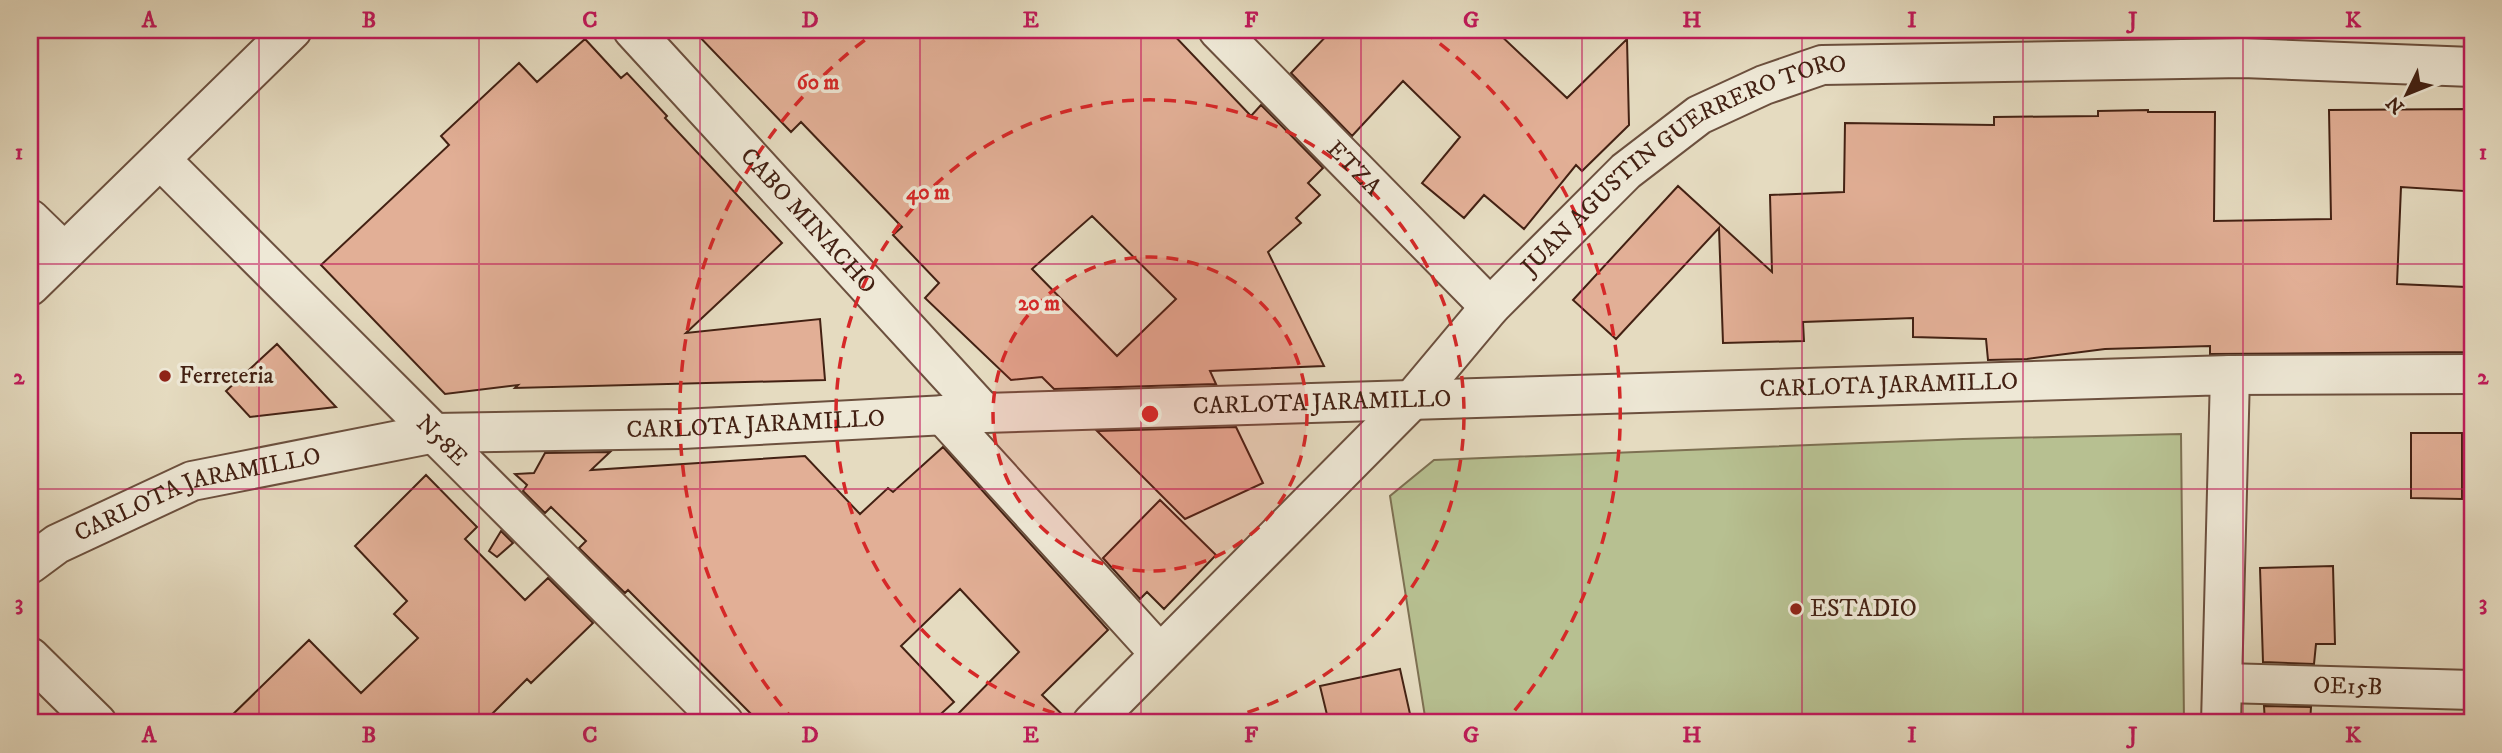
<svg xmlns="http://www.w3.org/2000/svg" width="2502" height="753" viewBox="0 0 2502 753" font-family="'IM FELL DW Pica',serif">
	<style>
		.green { fill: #b7c091; stroke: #7d7052; stroke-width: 2 }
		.building { fill: #e2af96; stroke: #432113; stroke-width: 2; fill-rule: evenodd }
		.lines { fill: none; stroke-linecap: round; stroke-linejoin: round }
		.minor-casing { stroke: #6c503e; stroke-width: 42 }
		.tertiary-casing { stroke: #6c503e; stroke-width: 42 }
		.minor { stroke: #eee8d6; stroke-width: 38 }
		.tertiary { stroke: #eee8d6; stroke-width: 38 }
		.grid { fill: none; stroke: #c2185b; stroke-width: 2; stroke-opacity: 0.55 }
		.ring { fill: none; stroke: #d62828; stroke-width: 3.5; stroke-dasharray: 12 9 }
		.poi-dot { fill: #8f2418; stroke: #eee8d6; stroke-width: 2.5 }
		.labels { text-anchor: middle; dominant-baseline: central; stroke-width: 7; stroke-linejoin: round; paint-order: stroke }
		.street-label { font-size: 24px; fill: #432113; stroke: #eee8d6 }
		.poi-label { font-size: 24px; fill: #432113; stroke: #eee8d6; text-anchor: start }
		.centre { fill: #d62828; stroke: #eee8d6; stroke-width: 3.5 }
		.ring-label { font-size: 21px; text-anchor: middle; font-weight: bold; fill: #d62828; stroke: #eee8d6; stroke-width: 7; stroke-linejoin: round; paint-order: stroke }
		.neatline { fill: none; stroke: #c2185b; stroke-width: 2.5 }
		.grid-label { font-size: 23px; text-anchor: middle; font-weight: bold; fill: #c2185b }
	</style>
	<rect width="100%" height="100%" fill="#e5dbc0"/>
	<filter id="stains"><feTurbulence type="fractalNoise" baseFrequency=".00286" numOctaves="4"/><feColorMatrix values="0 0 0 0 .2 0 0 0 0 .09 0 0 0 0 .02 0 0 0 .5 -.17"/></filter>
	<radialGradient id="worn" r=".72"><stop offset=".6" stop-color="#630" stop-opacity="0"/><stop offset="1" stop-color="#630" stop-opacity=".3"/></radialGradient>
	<path class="green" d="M2181,434L2184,723H1426L1390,496L1434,460L1963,439Z"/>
	<path class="building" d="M693,30H1169L1251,116L1261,105L1323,168L1308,183L1320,195L1296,218L1301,223L1268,252L1324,366L1210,371L1216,384L1054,389L1042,377L1011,380L925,298L939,283L893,235L902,227L801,122L791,132ZM1092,216L1176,299L1117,356L1032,269Z
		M1332,30H1495L1567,98L1627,39L1629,125L1582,171L1576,165L1524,229L1484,195L1464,218L1422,183L1460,137L1403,81L1352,136L1291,73Z
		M585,39L621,78L627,73L667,116L665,118L782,243L686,333L820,319L825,380L515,388L518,385L445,394L321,265L449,145L441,136L519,63L537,82Z
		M2467,109L2464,191L2401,187L2397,284L2466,287L2464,352L2210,354V346L2105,349L2027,359L1988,360L1986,339L1913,337V318L1803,322L1804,341L1723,343L1719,228L1616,339L1573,300L1678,186L1772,272L1770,195L1844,192L1845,123L1994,125V117L2098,116V111L2148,110V112H2215L2214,221L2331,219L2329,110Z
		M277,344L336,407L250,417L226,391Z
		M1236,427L1263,483L1185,519L1097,431Z
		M2411,433H2462V499L2411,498Z
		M943,447L1108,630L1042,695L1071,723H949L1019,652L960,589L901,646L954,702L931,723H760L628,590L625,593L579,548L586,541L551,507L545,513L523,491L527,485L515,474L534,473L545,453L610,452L591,470L805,456L860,514L888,488L893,492Z
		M426,475L477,527L465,539L525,600L548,578L593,623L531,683L527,679L483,723H224L309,640L361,693L418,638L394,614L407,601L355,546Z
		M1160,500L1216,555L1164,609L1147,592L1140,599L1103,558Z
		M501,531L513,543L497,557L489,551Z
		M2333,566L2335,644H2316L2314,664L2263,662L2260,568Z
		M1400,669L1412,723H1329L1320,686Z
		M2264,706L2311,707L2310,723H2265Z"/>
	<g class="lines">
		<g class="minor-casing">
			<g id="minor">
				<path id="s1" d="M633,30L984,413"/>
				<path id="s2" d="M1218,30L1490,307"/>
				<path id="s3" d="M161,160L724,723"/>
				<path d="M30,219L64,252"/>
				<path d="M30,286L292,30"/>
				<path d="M2230,375L2472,374"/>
				<path d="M943,415L1160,654"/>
				<path d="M30,657L97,723"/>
				<path id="s4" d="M2224,683L2472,690"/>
				<path id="s5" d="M1092,723L1413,399L1490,307L1626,171L1699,115L1764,85L1822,65L2243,58L2472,67"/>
			</g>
		</g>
		<g class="tertiary-casing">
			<g id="tertiary">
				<path id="s6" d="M30,564L57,544L192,481L435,433L682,429L984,413L2230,375L2221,723"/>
			</g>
		</g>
		<use href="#minor" class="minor"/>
		<use href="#tertiary" class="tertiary"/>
	</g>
	<path class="grid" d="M259,30V723M479,30V723M700,30V723M920,30V723M1141,30V723M1361,30V723M1582,30V723M1802,30V723M2023,30V723M2243,30V723M30,264H2472M30,489H2472"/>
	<circle cx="1150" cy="414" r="157" fill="#d62828" fill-opacity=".12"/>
	<g class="ring">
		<circle cx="1150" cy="414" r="157"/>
		<path d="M1095 723A314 314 0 1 1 1205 723"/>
		<path d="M795 722A470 470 0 0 1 877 31M1423 31A470 470 0 0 1 1505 722"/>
	</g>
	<g class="poi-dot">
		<circle cx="165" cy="376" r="7"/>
		<circle cx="1796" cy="609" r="7"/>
	</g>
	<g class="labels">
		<g class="street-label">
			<text stroke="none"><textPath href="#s2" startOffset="194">ETZA</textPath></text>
			<text stroke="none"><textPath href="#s5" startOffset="822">JUAN AGUSTIN GUERRERO TORO</textPath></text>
			<text stroke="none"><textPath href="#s1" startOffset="259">CABO MINACHO</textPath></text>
			<text stroke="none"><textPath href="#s6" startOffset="1885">CARLOTA JARAMILLO</textPath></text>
			<text stroke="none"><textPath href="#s6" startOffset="1318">CARLOTA JARAMILLO</textPath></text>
			<text stroke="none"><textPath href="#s6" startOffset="751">CARLOTA JARAMILLO</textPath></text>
			<text stroke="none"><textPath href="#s3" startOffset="397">N58E</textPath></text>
			<text stroke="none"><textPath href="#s6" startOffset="184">CARLOTA JARAMILLO</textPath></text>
			<text stroke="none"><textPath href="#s4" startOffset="124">OE15B</textPath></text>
		</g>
		<g class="poi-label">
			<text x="179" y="376">Ferreteria</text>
			<text x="1810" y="609">ESTADIO</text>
		</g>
	</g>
	<circle cx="1150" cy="414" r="10" class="centre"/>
	<g class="ring-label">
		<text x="818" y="89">60 m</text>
		<text x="928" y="199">40 m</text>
		<text x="1039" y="310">20 m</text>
	</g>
	<rect width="2502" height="753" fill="none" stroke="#e5dbc0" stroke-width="77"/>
	<g transform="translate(2407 94) rotate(227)" stroke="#eee8d6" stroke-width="5" paint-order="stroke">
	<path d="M0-5L12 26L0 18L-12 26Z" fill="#432113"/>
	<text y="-10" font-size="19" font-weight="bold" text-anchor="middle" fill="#432113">N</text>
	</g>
	<rect x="38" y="38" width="2426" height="676" class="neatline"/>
	<g class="grid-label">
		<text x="149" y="27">A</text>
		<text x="369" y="27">B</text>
		<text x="590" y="27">C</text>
		<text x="810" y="27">D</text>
		<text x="1031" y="27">E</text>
		<text x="1251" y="27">F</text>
		<text x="1471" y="27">G</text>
		<text x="1692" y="27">H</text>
		<text x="1912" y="27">I</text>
		<text x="2133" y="27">J</text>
		<text x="2353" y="27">K</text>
		<text x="19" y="159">1</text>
		<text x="2483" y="159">1</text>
		<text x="19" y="384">2</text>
		<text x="2483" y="384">2</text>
		<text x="19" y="610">3</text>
		<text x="2483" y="610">3</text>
		<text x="149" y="742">A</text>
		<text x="369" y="742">B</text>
		<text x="590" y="742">C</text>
		<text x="810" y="742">D</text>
		<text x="1031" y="742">E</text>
		<text x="1251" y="742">F</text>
		<text x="1471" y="742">G</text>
		<text x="1692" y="742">H</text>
		<text x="1912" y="742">I</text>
		<text x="2133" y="742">J</text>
		<text x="2353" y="742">K</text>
	</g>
	<rect width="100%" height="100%" filter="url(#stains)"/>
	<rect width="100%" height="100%" fill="url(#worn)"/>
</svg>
